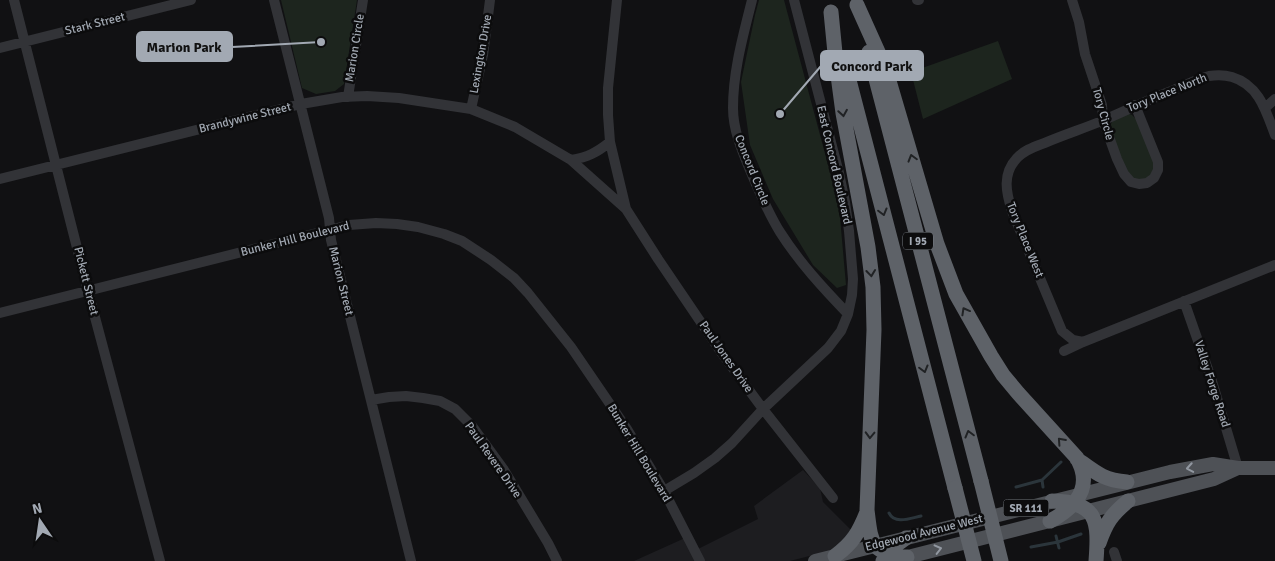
<svg xmlns="http://www.w3.org/2000/svg" width="1275" height="561" viewBox="0 0 1275 561" font-family="Signika,sans-serif">
	<style>
		.built { fill: #1d1d20 }
		.green { fill: #1d251e }
		.lines { fill: none; stroke-linecap: round; stroke-linejoin: round }
		.stream { stroke: #2b353b; stroke-width: 3 }
		.minor { stroke: #323337; stroke-width: 10 }
		.major { stroke: #4e5156; stroke-width: 14 }
		.highway { stroke: #5e6268; stroke-width: 15 }
		.highway-bridge { stroke: #5e6268; stroke-width: 15 }
		.oneway { stroke: #202224 }
		.oneway2 { stroke: #9197a0 }
		.labels { text-anchor: middle; dominant-baseline: central; stroke-width: 5; stroke-linejoin: round; paint-order: stroke }
		.shield { fill: #0c0c0d; stroke: #757a81; stroke-width: 1 }
		.shield-label { font-size: 11px; font-weight: bold; fill: #a2a9b3 }
		.street-label { font-size: 12px; fill: #a2a9b3; stroke: #0c0c0d }
		.leader { fill: none; stroke: #a2a9b3; stroke-width: 2 }
		.callout-dot { fill: #a2a9b3; stroke: #0c0c0d; stroke-width: 2 }
		.callout { fill: #a2a9b3; stroke: #a2a9b3; stroke-width: 2 }
		.callout-label { font-size: 14px; text-anchor: middle; font-weight: bold; fill: #111 }
	</style>
	<rect width="100%" height="100%" fill="#111113"/>
	<path class="built" d="M803,470L820,488L823,502L853,532L840,546L829,551L790,561H634L685,538L692,552L758,519L754,506Z"/>
	<path class="green" d="M281,0H357L344,84L335,91L316,94L302,88Z
		M759,0H784L839,206L846,285L837,288L813,265L773,199L750,145L741,82L755,15Z
		M998,41L1012,79L923,119L911,72Z
		M1127,113L1132,115L1137,120C1141,131 1156,158 1154,169C1153,175 1148,177 1144,181L1133,178L1126,171L1110,128C1111,118 1119,117 1127,113Z"/>
	<g class="lines">
		<path class="stream" d="M1042,480L1043,487
			M1016,487L1042,480L1061,462
			M889,513C895,525 911,518 921,516
			M1056,536L1059,548
			M1031,547L1058,542L1081,534"/>
		<path class="minor" d="M14,0L88,291L160,561
			M274,0L329,218L331,240L411,561
			M617,0L608,88V115L610,142L626,209L658,259L721,352L763,409L833,498
			M752,0C743,36 733,71 733,108C733,130 742,151 750,170C759,191 768,213 780,232C799,262 823,288 848,314
			M917,0H919
			M1072,0L1079,22L1085,54L1102,105L1103,120L1117,159L1124,174L1131,182L1139,184L1147,183L1154,178L1158,170V162L1135,105
			M0,48L191,0
			M348,97L363,0
			M1265,108L1275,99
			M471,109L483,55L490,0
			M571,160C588,157 596,153 610,142
			M0,179L301,104L342,97L367,96L399,98L471,109L515,127L571,160L626,209
			M1184,301L1211,378L1238,468
			M0,313L349,225L376,223L397,224L418,227L444,234L462,241L491,260L514,278L528,293L571,347L627,429L664,491L700,561
			M1083,342L1073,340L1062,331L1012,211C1006,192 1002,174 1017,158C1025,149 1037,146 1047,142C1066,134 1085,128 1104,120C1127,110 1150,99 1174,90C1185,85 1197,79 1209,76C1216,75 1225,75 1232,77C1259,85 1266,111 1275,135
			M1064,351L1083,342L1275,265
			M371,400L389,397L406,396L423,398L440,401L455,409L472,426L504,470L548,543L557,561
			M664,491L694,473L715,458L732,443L763,409L828,348L841,331L848,314L852,295L853,279L849,231L845,202L839,173L794,0
			M1114,552L1117,561"/>
		<path class="major" d="M896,560L1214,479L1238,468
			M815,561L1170,472L1213,464L1238,468H1275"/>
		<path class="highway" d="M857,5L879,54L887,74L937,244L956,294L991,356L1003,375L1018,393L1077,458C1079,462 1081,466 1082,470C1089,494 1069,511 1050,521
			M831,12L835,53L843,113L868,247L873,287L874,330L867,510C871,542 870,554 907,557
			M869,52L981,481
			M844,61L955,488
			M1077,459C1095,472 1103,480 1127,482
			M1052,501C1098,502 1099,521 1096,561
			M1099,543C1106,523 1111,515 1128,501
			M835,556C853,543 859,532 867,512
			M883,561L892,548L906,538"/>
		<path class="highway-bridge" d="M981,481L1001,561
			M955,488L974,561"/>
	</g>
	<defs><path id="oneway-chevron" d="M-2-3.5L2.5 0L-2 3.5" fill="none" stroke-width="1.6" stroke-linecap="round" stroke-linejoin="round" transform="scale(1.25)"/></defs>
	<g class="oneway">
		<use href="#oneway-chevron" transform="translate(843 113) rotate(81)"/>
		<use href="#oneway-chevron" transform="translate(912 158) rotate(-106)"/>
		<use href="#oneway-chevron" transform="translate(883 212) rotate(75)"/>
		<use href="#oneway-chevron" transform="translate(871 273) rotate(84)"/>
		<use href="#oneway-chevron" transform="translate(965 311) rotate(-119)"/>
		<use href="#oneway-chevron" transform="translate(924 369) rotate(75)"/>
		<use href="#oneway-chevron" transform="translate(969 434) rotate(-105)"/>
		<use href="#oneway-chevron" transform="translate(870 435) rotate(92)"/>
		<use href="#oneway-chevron" transform="translate(1061 441) rotate(-132)"/>
	</g>
	<g class="oneway2">
		<use href="#oneway-chevron" transform="translate(1190 468) rotate(170)"/>
		<use href="#oneway-chevron" transform="translate(938 549) rotate(-14)"/>
	</g>
	<g class="labels">
		<g class="shield">
			<rect x="903" y="232.5" width="30" height="17" rx="4"/>
			<rect x="1003.5" y="499.5" width="45" height="17" rx="4"/>
		</g>
		<g class="shield-label">
			<text x="918" y="241">I 95</text>
			<text x="1026" y="508">SR 111</text>
		</g>
		<g class="street-label">
			<text transform="translate(95 24) rotate(-14)">Stark Street</text>
			<text transform="translate(355 48) rotate(-81)">Marion Circle</text>
			<text transform="translate(481 54) rotate(-80)">Lexington Drive</text>
			<text transform="translate(1167 93) rotate(-22)">Tory Place North</text>
			<text transform="translate(1103 114) rotate(75)">Tory Circle</text>
			<text transform="translate(245 118) rotate(-14)">Brandywine Street</text>
			<text transform="translate(834 165) rotate(77)">East Concord Boulevard</text>
			<text transform="translate(752 170) rotate(68)">Concord Circle</text>
			<text transform="translate(295 239) rotate(-14)">Bunker Hill Boulevard</text>
			<text transform="translate(1025 240) rotate(68)">Tory Place West</text>
			<text transform="translate(86 281) rotate(76)">Pickett Street</text>
			<text transform="translate(341 281) rotate(76)">Marion Street</text>
			<text transform="translate(726 357) rotate(55)">Paul Jones Drive</text>
			<text transform="translate(1212 384) rotate(72)">Valley Forge Road</text>
			<text transform="translate(639 453) rotate(59)">Bunker Hill Boulevard</text>
			<text transform="translate(493 460) rotate(55)">Paul Revere Drive</text>
			<text transform="translate(924 533) rotate(-14)">Edgewood Avenue West</text>
		</g>
	</g>
	<path class="leader" d="M321 42L232 47M780 114L821 66"/>
	<g class="callout-dot">
		<circle cx="321" cy="42" r="5"/>
		<circle cx="780" cy="114" r="5"/>
	</g>
	<g class="callout">
		<rect x="137" y="32" width="95" height="29" rx="5"/>
		<rect x="821" y="51" width="102" height="29" rx="5"/>
	</g>
	<g class="callout-label">
		<text x="184" y="52">Marion Park</text>
		<text x="872" y="71">Concord Park</text>
	</g>
	<g transform="translate(40 521) rotate(347)" stroke="#0c0c0d" stroke-width="4" paint-order="stroke">
	<path d="M0-4L9 19L0 12L-9 19Z" fill="#a2a9b3"/>
	<text y="-8" font-size="14" font-weight="bold" text-anchor="middle" fill="#a2a9b3">N</text>
	</g>
</svg>
